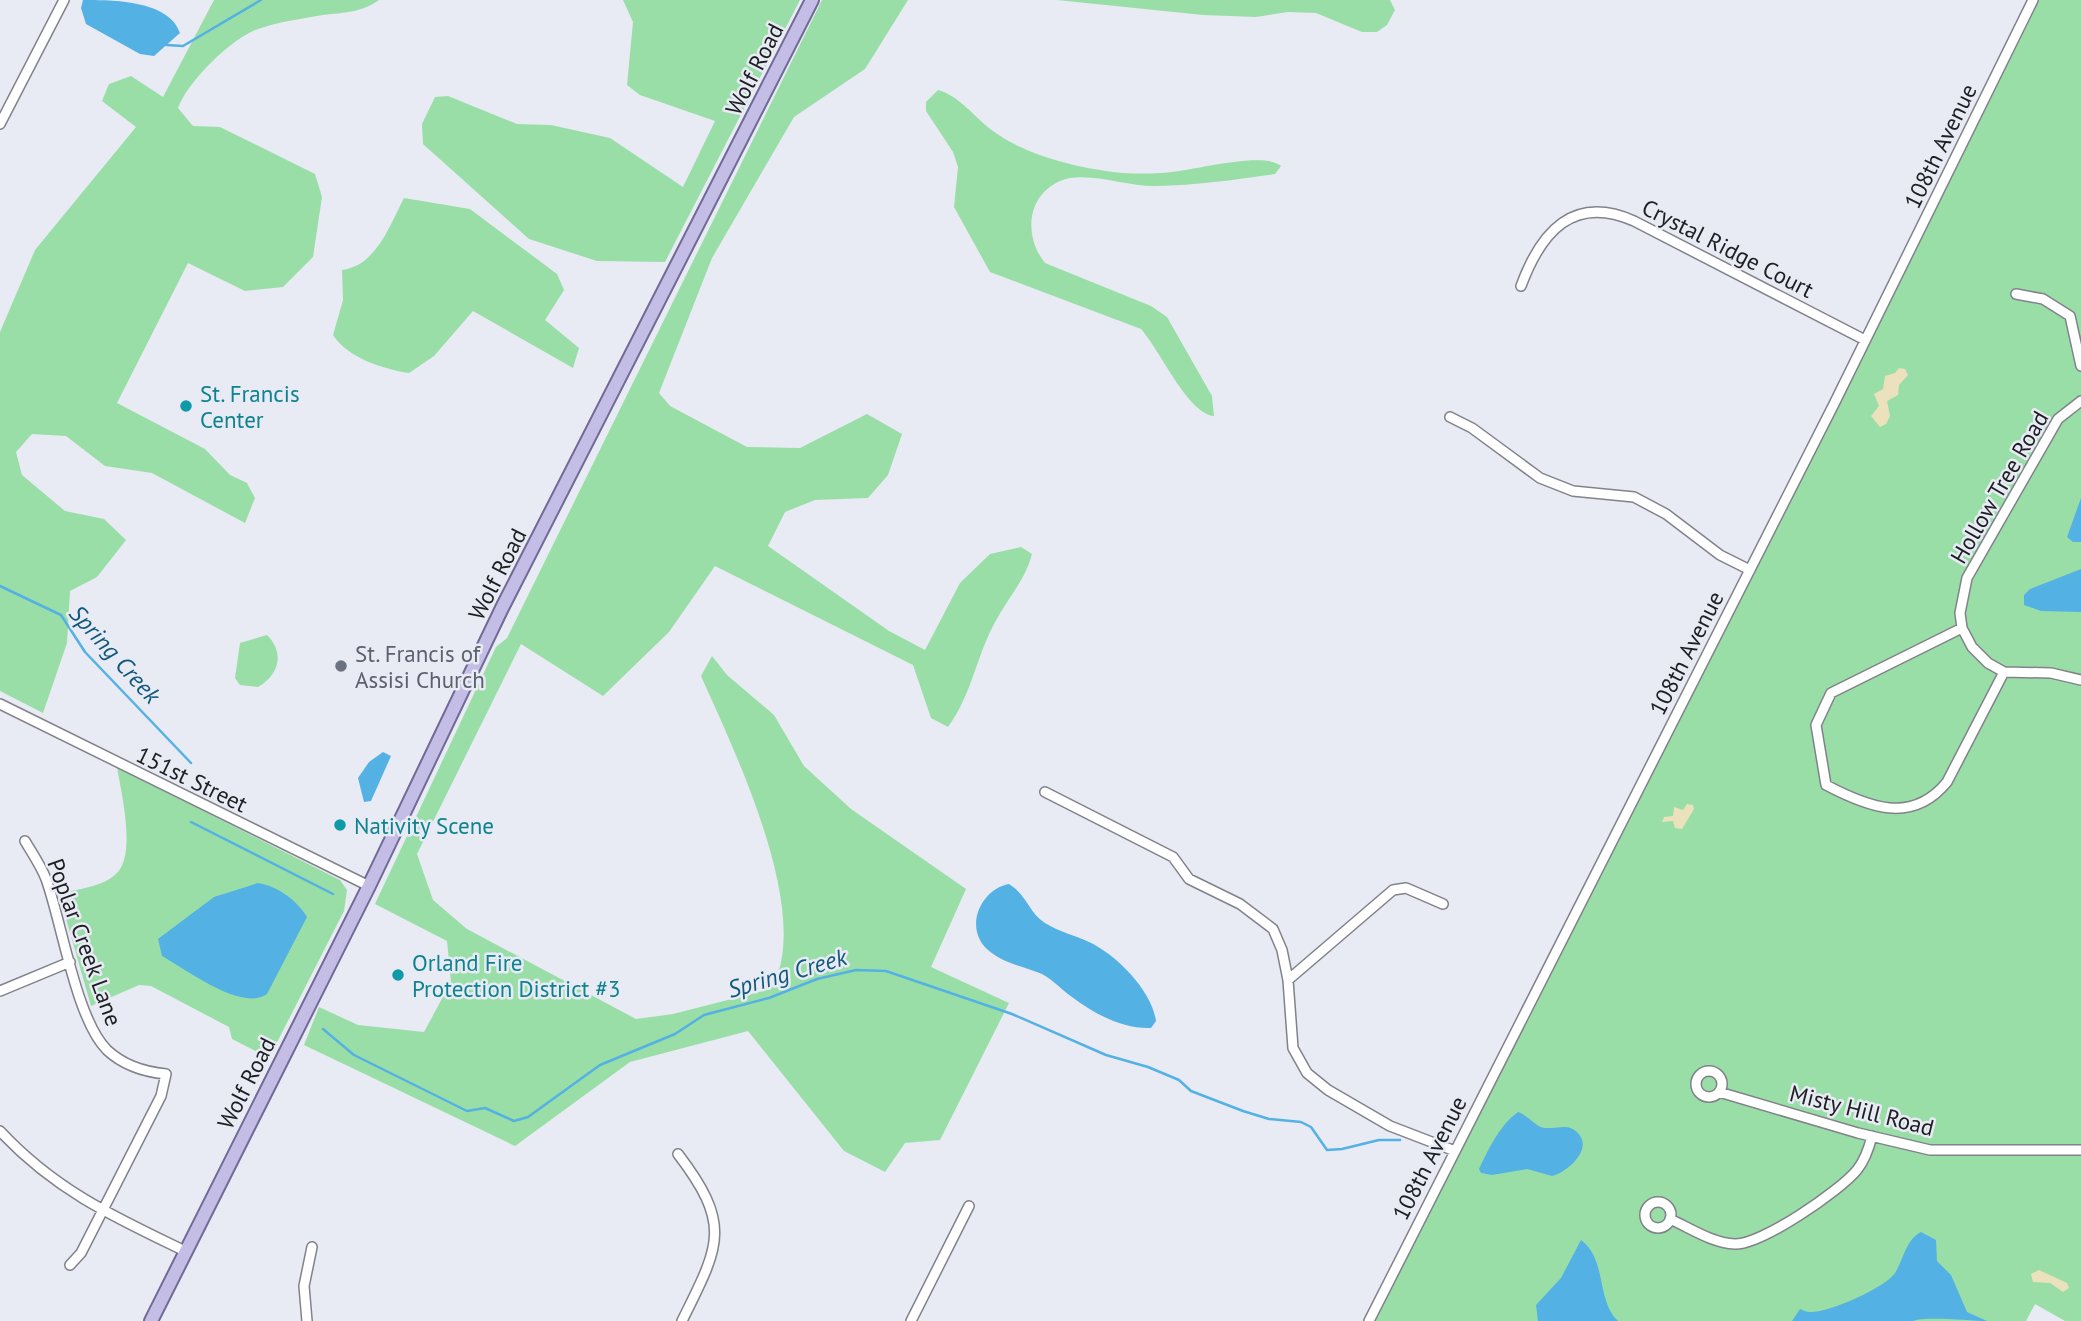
<svg xmlns="http://www.w3.org/2000/svg" width="2081" height="1321" viewBox="0 0 2081 1321" font-family="'PT Sans',sans-serif">
	<style>
		.green { fill: #9adea7 }
		.sand { fill: #ebe1bc }
		.water { fill: #54b1e4 }
		.lines { fill: none; stroke-linecap: round; stroke-linejoin: round }
		.stream { stroke: #54b1e4; stroke-width: 2.5 }
		.minor-casing { stroke: #81828b; stroke-width: 12 }
		.major-casing { stroke: #706a96; stroke-width: 16 }
		.minor { stroke: #fff; stroke-width: 9 }
		.major { stroke: #c4bee6; stroke-width: 12 }
		.culture-dot { fill: #0f9aa8; stroke: #e8eaf4; stroke-width: 2.5 }
		.worship-dot { fill: #6b7280; stroke: #e8eaf4; stroke-width: 2.5 }
		.labels { text-anchor: middle; dominant-baseline: central; stroke-width: 5; stroke-linejoin: round; paint-order: stroke }
		.street-label { font-size: 23px; fill: #1d1e22; stroke: #e8eaf4 }
		.culture-label { font-size: 23px; fill: #0d838f; stroke: #e8eaf4; text-anchor: start }
		.worship-label { font-size: 23px; fill: #5b616d; stroke: #e8eaf4; text-anchor: start }
		.water-label { font-size: 24px; font-style: italic; fill: #10597b; stroke: #e8eaf4 }
	</style>
	<rect width="100%" height="100%" fill="#e8eaf4"/>
	<path class="green" d="M214,0H379C359,15 336,12 311,17C293,20 270,24 253,31C228,42 187,83 178,108L193,126L220,127L315,174L322,197L313,257L283,287L245,291L188,263L117,403L205,449L230,475L247,483L255,498L245,523L152,473L105,466L66,436L32,434L16,452L22,475L65,511L104,519L126,540L97,577L70,591L67,643L43,713L0,691V332L35,250L136,127L102,101L109,84L131,76L163,97Z
		M623,0H800L665,262L597,261L529,239L423,144L422,124L435,97L448,96L517,124L551,125L610,138L683,187L715,121L640,95L627,85L633,22Z
		M822,0H908L865,69L794,117L712,258L659,393L670,406L747,447L800,448L867,414L902,434L888,475L868,498L815,500L785,512L768,546L889,631L925,650L960,583L990,554L1021,547L1032,554C1025,581 1007,599 994,624C976,658 971,696 948,727L931,718L913,665L715,566L669,632L603,696L521,644L417,854L433,900L467,929L636,1019L673,1014L771,989C815,915 733,748 701,676L712,656L727,675L774,715L804,766L851,809L966,889L931,967L1009,1003L940,1140L905,1143L885,1172L844,1151L748,1031L630,1062L515,1146L304,1045L319,1007L358,1025L424,1032L451,982L447,941L375,904L496,647L507,638Z
		M1057,0H1390L1395,10L1387,25L1377,32H1362L1316,13L1288,12L1256,17L1203,15Z
		M2033,0H2081V1321H2065L2035,1304L2026,1321H1375L1670,737Z
		M938,90C960,96 975,118 993,131C1025,155 1074,167 1113,172C1131,174 1153,174 1172,172C1196,170 1263,151 1281,166L1275,174C1235,180 1196,185 1156,186C1128,187 1085,170 1060,181C1026,196 1024,237 1045,263L1151,306L1167,317L1212,396L1214,416C1188,414 1160,350 1141,329L990,272L954,207L958,167L953,152L926,111V102Z
		M404,198L470,209L557,274L564,290L545,320L579,348L573,368L473,311L434,356L409,373C383,369 348,358 333,335L343,300L342,270C376,266 390,225 404,198Z
		M267,635C285,653 279,675 258,687L240,685L235,678L240,643Z
		M117,767L340,880L347,890L344,911L269,1058L232,1039L229,1027L151,986L139,985L91,1006L59,894C77,889 102,887 116,874C137,855 121,792 117,767Z"/>
	<path class="sand" d="M1899,368L1905,369L1908,375L1899,385L1898,395L1887,401L1890,416L1886,424L1880,427L1871,416L1879,406L1874,394L1883,389L1885,376L1895,373Z
		M1687,804L1693,805L1694,809L1682,829L1675,828L1673,821L1662,822L1664,817L1673,816L1674,807L1683,810Z
		M2039,1270L2067,1283L2069,1288L2063,1292L2050,1283L2033,1282L2031,1274Z"/>
	<path class="water" d="M83,0C112,0 169,0 180,33L154,56L140,54L86,24L81,8Z
		M2081,498V542H2073L2067,537Z
		M2081,569V612L2041,611L2024,605V595L2030,589Z
		M383,752L391,756L371,801L364,802L358,778L369,762Z
		M258,883C277,886 297,900 307,917L267,994C242,1012 187,970 162,956L158,939L214,897Z
		M1009,884C1027,895 1029,913 1045,923C1059,932 1074,935 1089,942C1117,955 1152,991 1156,1021L1151,1028C1123,1029 1094,1014 1072,997C1062,990 1052,979 1042,974C1023,966 1004,964 988,950C963,928 981,889 1009,884Z
		M1518,1112C1528,1115 1536,1128 1546,1128C1558,1129 1567,1123 1577,1132C1595,1149 1566,1173 1552,1176L1527,1169L1492,1175L1481,1173L1479,1169C1489,1148 1499,1126 1518,1112Z
		M1921,1232L1936,1240L1937,1261L1951,1275L1967,1312L1987,1321C1970,1321 1925,1316 1913,1321H1792L1800,1309C1803,1310 1806,1312 1810,1312C1828,1313 1885,1288 1895,1273C1903,1261 1906,1239 1921,1232Z
		M1581,1240C1607,1259 1596,1300 1618,1321H1538L1536,1305L1561,1278Z"/>
	<g class="lines">
		<path class="stream" d="M166,45L183,46L261,0
			M0,586L61,615L85,652L191,763
			M191,822L333,894
			M323,1029L354,1055L467,1111L485,1108L514,1121L528,1117L600,1065L675,1034L704,1015L769,998L817,979L856,970L886,971L1012,1014L1106,1055L1148,1067L1179,1080L1191,1091L1243,1111L1269,1119L1301,1122L1311,1127L1327,1150L1342,1149L1379,1140H1400"/>
		<g class="minor-casing">
			<path id="minor" d="M0,124L64,0
				M1521,286C1541,232 1573,194 1634,221L1865,340
				M2016,294L2043,299L2070,316L2081,366
				M2081,401L2058,419L1967,578L1960,613L1962,628L1972,647L1988,663L2004,672L2051,673L2081,680
				M1450,417L1472,428L1540,478L1573,491L1634,497L1666,514L1720,555L1750,570
				M1962,628L1831,693L1816,725L1826,785C1868,807 1912,825 1947,782L2004,672
				M0,704L369,886
				M1045,792L1173,857L1189,879L1240,904L1273,929L1282,950L1288,980L1293,1048L1307,1073L1328,1090L1390,1126L1455,1151
				M25,841C32,853 41,866 46,879C62,923 76,1019 107,1050C123,1065 145,1072 166,1074L161,1096L81,1253L70,1265
				M1288,980L1393,890L1406,888L1443,904
				M0,991L70,962
				M1696 1084a13 13 0 1 1 26 0a13 13 0 1 1-26 0Z
				M1719,1092L1858,1133L1930,1150H2081
				M0,1131C55,1190 114,1217 185,1251
				M678,1154C733,1226 719,1246 682,1321
				M1645 1215a13 13 0 1 1 26 0a13 13 0 1 1-26 0Z
				M1670,1219C1690,1228 1712,1243 1735,1244C1761,1245 1840,1191 1857,1170C1865,1160 1869,1148 1872,1136
				M307,1321L304,1286L312,1247
				M911,1321L969,1206
				M1369,1321L1834,404L2033,0"/>
		</g>
		<g class="major-casing">
			<path id="major" d="M151,1321L369,886L502,608L812,0"/>
		</g>
		<use href="#minor" class="minor"/>
		<use href="#major" class="major"/>
	</g>
	<g class="culture-dot">
		<circle cx="186" cy="406" r="7"/>
		<circle cx="340" cy="825" r="7"/>
		<circle cx="398" cy="975" r="7"/>
	</g>
	<circle class="worship-dot" cx="341" cy="666" r="7"/>
	<g class="labels">
		<g class="street-label">
			<text transform="translate(754 69) rotate(-63)">Wolf Road</text>
			<text transform="translate(1940 146) rotate(-64)">108th Avenue</text>
			<text transform="translate(1728 248) rotate(27)">Crystal Ridge Court</text>
			<text transform="translate(1999 487) rotate(-60)">Hollow Tree Road</text>
			<text transform="translate(497 574) rotate(-63)">Wolf Road</text>
			<text transform="translate(1686 653) rotate(-63)">108th Avenue</text>
			<text transform="translate(192 779) rotate(26)">151st Street</text>
			<text transform="translate(85 942) rotate(70)">Poplar Creek Lane</text>
			<text transform="translate(246 1083) rotate(-63)">Wolf Road</text>
			<text transform="translate(1862 1110) rotate(14)">Misty Hill Road</text>
			<text transform="translate(1429 1158) rotate(-63)">108th Avenue</text>
		</g>
		<g class="culture-label">
			<text x="200" y="393">St. Francis<tspan x="200" dy="26">Center</tspan></text>
			<text x="354" y="825">Nativity Scene</text>
			<text x="412" y="962">Orland Fire<tspan x="412" dy="26">Protection District #3</tspan></text>
		</g>
		<g class="worship-label">
			<text x="355" y="653">St. Francis of<tspan x="355" dy="26">Assisi Church</tspan></text>
		</g>
		<g class="water-label">
			<text transform="translate(115 654) rotate(48)">Spring Creek</text>
			<text transform="translate(787 973) rotate(-16)">Spring Creek</text>
		</g>
	</g>
</svg>
